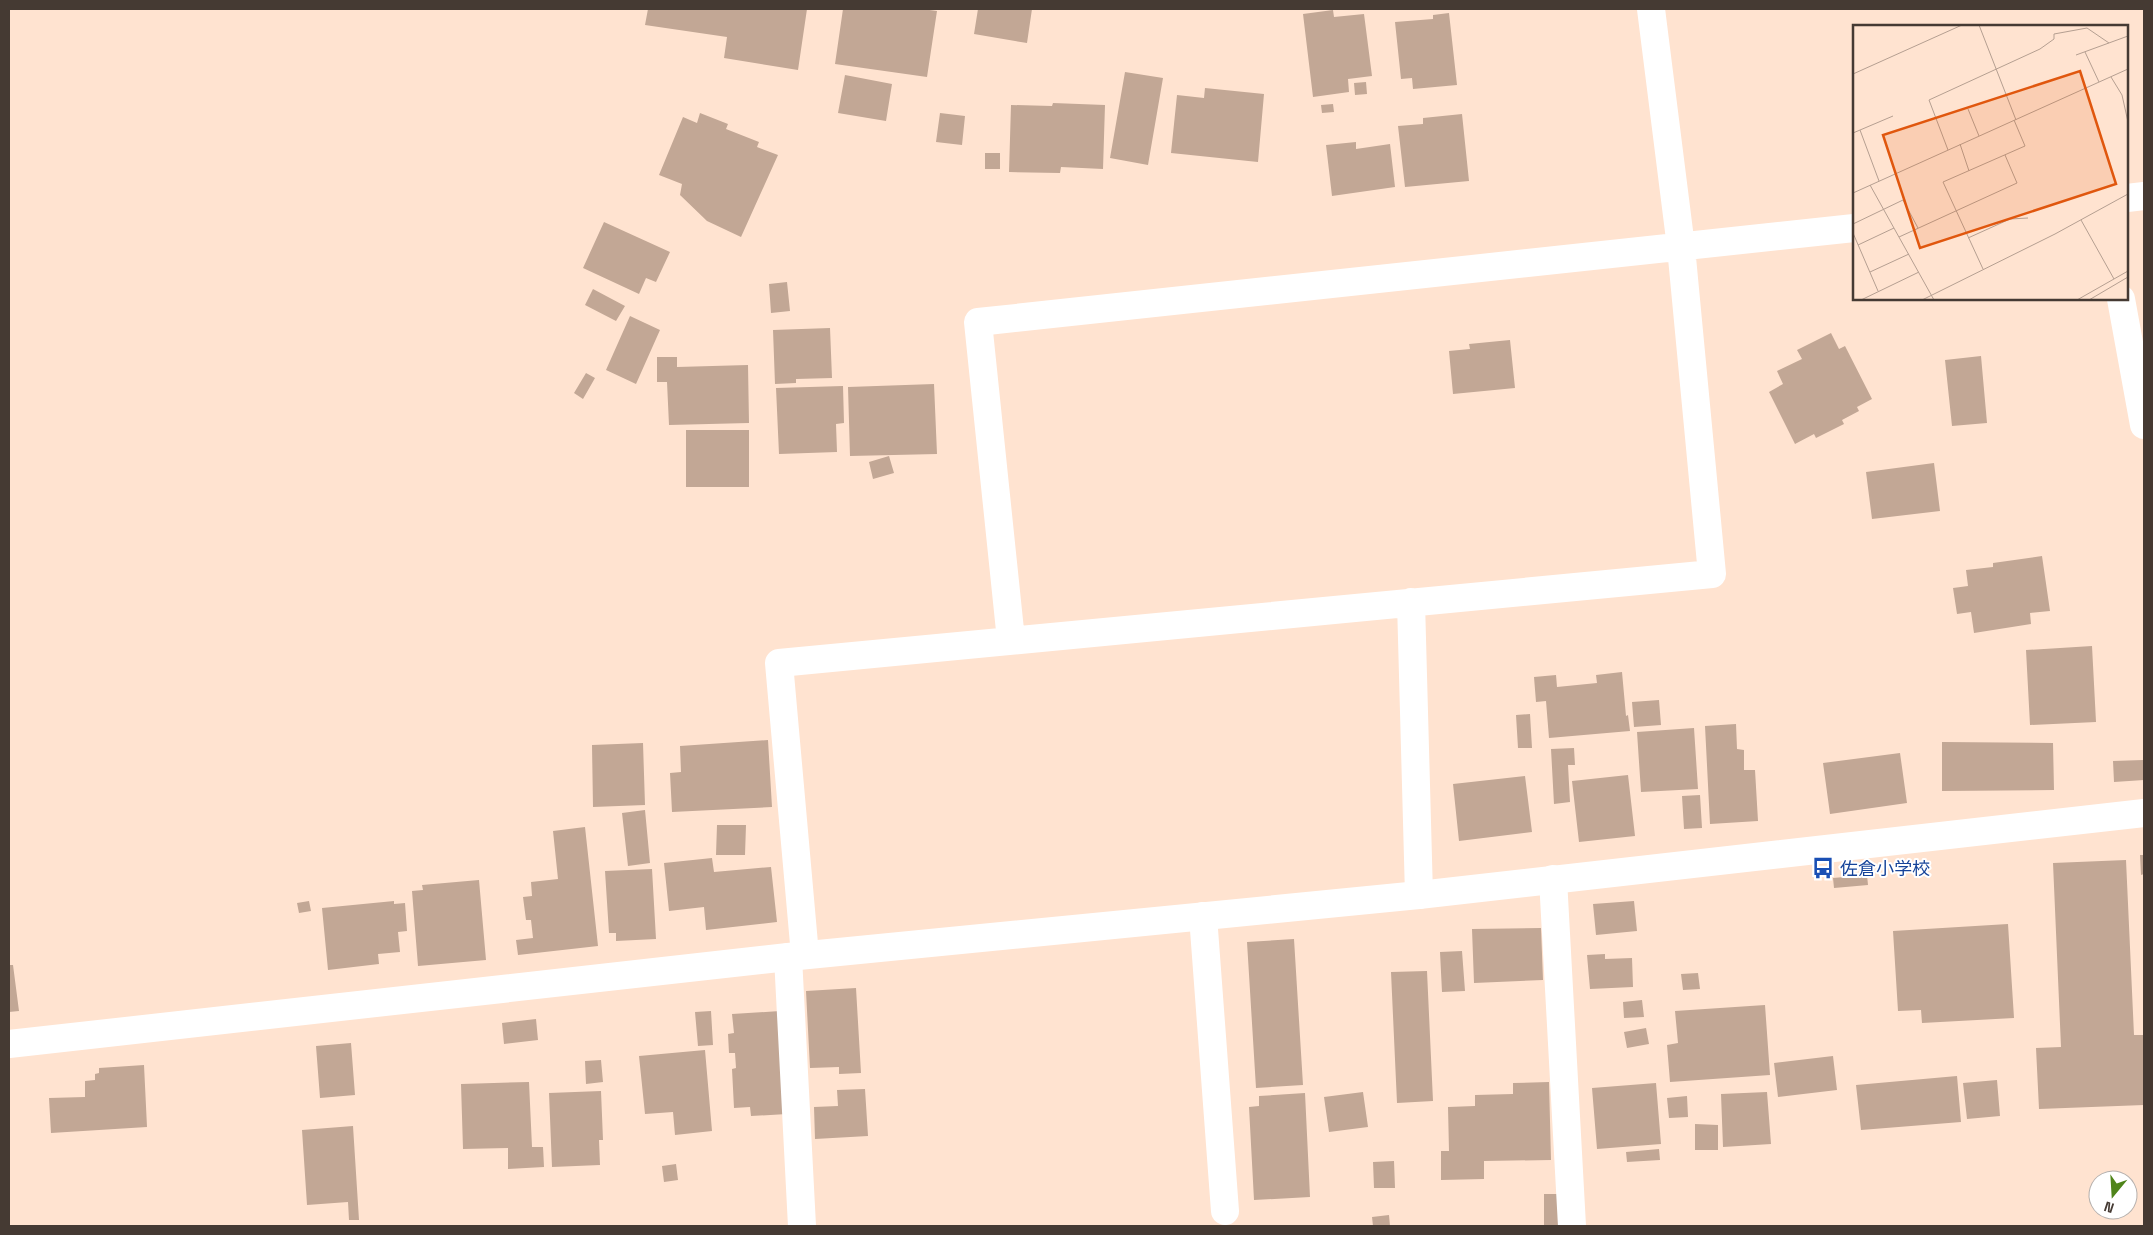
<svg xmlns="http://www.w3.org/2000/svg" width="2153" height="1235" viewBox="0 0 2153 1235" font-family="'Space Grotesk','Noto Sans JP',sans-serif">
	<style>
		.building { fill: #c2a795 }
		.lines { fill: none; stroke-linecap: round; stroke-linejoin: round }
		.minor { stroke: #fff; stroke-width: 28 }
		.tertiary { stroke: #fff; stroke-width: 28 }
		.labels { text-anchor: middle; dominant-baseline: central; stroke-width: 4; stroke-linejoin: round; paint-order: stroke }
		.transit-label { font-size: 18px; fill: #164399; stroke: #fff; text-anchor: start }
		.inset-road { fill: none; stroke: #b59f91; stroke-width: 1 }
		.view { fill: #e0570e; fill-opacity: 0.15; stroke: #e0570e; stroke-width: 2.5 }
		.inset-edge { fill: none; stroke: #453a33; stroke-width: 2.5 }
	</style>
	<rect width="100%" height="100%" fill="#ffe3d0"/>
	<path class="building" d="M648,9H807L798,70L724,58L727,37L645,25Z
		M843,9H922L937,11L927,77L835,64Z
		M978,9H1032L1027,43L974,34Z
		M1333,10L1334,17L1364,14L1372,76L1348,79L1349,92L1313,97L1303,14Z
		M1449,13L1457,85L1413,89L1412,78L1401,79L1395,22L1433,19V15Z
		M1125,72L1163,78L1148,165L1110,158Z
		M845,75L892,84L886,121L838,113Z
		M1366,82L1367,94L1355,95L1354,83Z
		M1205,88L1264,94L1258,162L1171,153L1177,95L1204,98Z
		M1053,103L1105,105L1103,169L1061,167L1060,173L1009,172L1011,105L1052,106Z
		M1333,104L1334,112L1322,113L1321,105Z
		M700,113L728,124L726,129L759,142L757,147L778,155L741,237L707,221L680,195L682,184L659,175L683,117L697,123Z
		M940,113L965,116L962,145L936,142Z
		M1462,114L1469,181L1405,187L1398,126L1423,124V118Z
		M1356,142V149L1390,144L1395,187L1332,196L1326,145Z
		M985,153H1000V169H985Z
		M604,222L670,252L656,282L646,278L639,294L583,268Z
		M787,282L790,311L771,313L769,284Z
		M593,289L625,306L616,321L585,305Z
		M630,316L660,330L636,384L606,370Z
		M830,328L832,378L796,379V383L775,384L773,330Z
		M1831,333L1839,349L1845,346L1872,399L1857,407L1859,411L1842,420L1844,424L1816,438L1814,434L1795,444L1769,392L1783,384L1777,371L1802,359L1797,350Z
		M1510,340L1515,388L1453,394L1449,351L1470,349L1469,344Z
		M1981,356L1987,423L1952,426L1945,360Z
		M657,357H677V367L748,365L749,423L669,425L667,382H657Z
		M586,373L595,378L583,399L574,393Z
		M934,384L937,454L850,456L848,387Z
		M843,386L844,423L836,424L837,452L779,454L776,388Z
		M686,430H749V487H686Z
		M889,456L894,473L873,479L869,462Z
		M1934,463L1940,511L1872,519L1866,472Z
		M2042,556L2050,611L2030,613L2031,624L1974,633L1971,612L1957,614L1953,588L1968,586L1966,570L1993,567V563Z
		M2092,646L2096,722L2030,725L2026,650Z
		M1622,672L1626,716L1628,715L1630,731L1549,738L1546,701L1536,702L1534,677L1556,675L1557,687L1597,683L1596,675Z
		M1659,700L1661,725L1634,727L1632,702Z
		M1530,714L1532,748H1518L1516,715Z
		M1736,724L1737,749L1744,750V770H1755L1758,821L1710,824L1705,726Z
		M1694,728L1698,789L1641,792L1637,732Z
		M768,740L772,807L672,812L670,773L681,772L680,746Z
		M1942,742L2053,743L2054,790L1942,791Z
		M643,743L645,805L593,807L592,745Z
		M1574,748L1575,765H1568L1570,802L1554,804L1551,749Z
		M1900,753L1907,803L1830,814L1823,763Z
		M2143,760L2144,780L2114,782L2113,761Z
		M1628,775L1635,836L1579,842L1572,781Z
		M1525,776L1532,832L1459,841L1453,784Z
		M1700,795L1702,828L1684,829L1682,796Z
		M645,810L650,863L628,866L622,813Z
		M717,825H746L745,855H716Z
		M585,827L598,946L518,955L516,940L533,938L531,920H526L523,897L532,896L531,882L558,879L553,831Z
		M2140,855H2144V874L2141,875Z
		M712,858L714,872L771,867L777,922L706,930L704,907L669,911L664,863Z
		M2126,860L2134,1035H2144V1105L2039,1109L2036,1048L2061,1047L2053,863Z
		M652,869L656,939L616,941V933H609L605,871Z
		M1867,875L1868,885L1834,888L1833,878Z
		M479,880L486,960L418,966L412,891L423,890L422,885Z
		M309,901L311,911L299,913L297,903Z
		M394,901V904L405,903L407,931L398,932L400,952L378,954L379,964L328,970L322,908Z
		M1634,901L1637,931L1596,935L1593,904Z
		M2008,924L2014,1018L1922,1023L1921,1010L1898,1011L1893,931Z
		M1541,928L1543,980L1474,983L1472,929Z
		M1294,939L1303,1085L1256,1088L1247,942Z
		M1462,951L1465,991L1442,992L1440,952Z
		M1605,954V959L1632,958L1633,987L1590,989L1587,955Z
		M9,965H13L19,1011L9,1012Z
		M1427,971L1433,1101L1397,1103L1391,972Z
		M1698,973L1700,989L1683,990L1681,974Z
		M856,988L861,1073L839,1074V1067L810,1068L806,991Z
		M1642,1000L1644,1017L1624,1018L1623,1002Z
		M1765,1005L1770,1075L1670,1082L1667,1045L1678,1043L1675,1011Z
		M711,1011L713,1045L698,1046L695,1012Z
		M780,1011L787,1114L751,1116L750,1107L734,1108L732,1069L736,1068L735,1053H729L728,1034L734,1033L732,1014Z
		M536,1019L538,1040L504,1044L502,1023Z
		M1646,1028L1649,1044L1627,1048L1624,1032Z
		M351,1043L355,1095L320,1098L316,1046Z
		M705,1050L712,1131L675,1135L673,1112L645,1114L639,1056Z
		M1833,1056L1837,1090L1778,1097L1774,1063Z
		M601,1060L603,1082L586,1084L585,1061Z
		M144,1065L147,1127L51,1133L49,1098L85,1097V1081L95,1080V1074L99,1073V1068Z
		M1957,1076L1961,1122L1861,1130L1856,1085Z
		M1997,1080L2000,1116L1967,1119L1963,1083Z
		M529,1082L532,1147H543L544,1167L508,1169V1148L463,1149L461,1084Z
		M1549,1082L1551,1160L1484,1161V1179L1441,1180V1151H1449L1448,1107L1475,1106V1095L1513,1094V1083Z
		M1656,1083L1661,1144L1597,1149L1592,1088Z
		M865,1089L868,1136L815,1139L814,1107L838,1106L837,1090Z
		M601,1091L603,1140H599L600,1165L552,1167L549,1093Z
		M1363,1092L1368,1127L1329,1132L1324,1097Z
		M1767,1092L1771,1144L1723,1147L1721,1094Z
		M1305,1093L1310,1197L1254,1200L1249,1107L1259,1106V1096Z
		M1687,1096L1688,1117L1669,1118L1667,1098Z
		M1695,1124L1718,1125V1150H1695Z
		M353,1126L359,1220H349L348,1202L307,1205L302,1130Z
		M1659,1149L1660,1160L1627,1162L1626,1152Z
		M1394,1161L1395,1188H1374L1373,1162Z
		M676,1164L678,1180L664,1182L662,1166Z
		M1544,1194H1557L1559,1226H1544Z
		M1389,1215L1390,1226H1373L1372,1217Z"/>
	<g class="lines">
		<path class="minor" d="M2127,198L2144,196
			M2121,299L2144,425
			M1411,602L1419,895
			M1011,640L978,322L1854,228
			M1553,879L1572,1226
			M1203,916L1225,1211
			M805,955L779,663L1712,574L1681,247L1651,9
			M788,957L802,1226"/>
		<path class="tertiary" d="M9,1044L788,957L1419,895L2144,813"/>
	</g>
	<defs>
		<g id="bus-bare" transform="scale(1.725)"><path d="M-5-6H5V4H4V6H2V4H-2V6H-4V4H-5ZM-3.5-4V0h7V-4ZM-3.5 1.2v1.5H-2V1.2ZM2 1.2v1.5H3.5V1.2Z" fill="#1a4fb4" stroke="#fff" stroke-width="2.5" paint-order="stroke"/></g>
	</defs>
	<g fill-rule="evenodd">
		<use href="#bus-bare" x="1823" y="868"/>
	</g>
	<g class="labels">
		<g class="transit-label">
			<text x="1840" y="868">佐倉小学校</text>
		</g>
	</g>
	<g transform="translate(1853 25)">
		<rect width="275" height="275" fill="#ffe3d0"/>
		<path class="inset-road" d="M126,0L163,95M232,27L246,57M223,30L275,11M0,49L109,0M258,52L269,70L275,97M115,84L126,111M7,105L26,156M0,108L40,91M107,119L116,146M95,125L76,75L187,24L201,14V9L234,3L256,18M17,160L81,275M0,168L275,44M228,195L261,254M0,199L50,175L65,203M0,208L25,266M46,212L164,158L152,130M115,213L157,194L175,193M5,220L41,203M130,244L90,157L172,121L161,95M17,247L56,229M8,275L66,247M69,275L202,209L275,169M224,275L275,246M236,275L275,252"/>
		<path class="view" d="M227,46L263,159L67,223L30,110Z"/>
		<rect width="275" height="275" class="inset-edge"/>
	</g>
	<rect width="2153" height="1235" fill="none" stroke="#453a33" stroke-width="20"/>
	<g transform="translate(2113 1195) rotate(198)"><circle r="24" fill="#ffffff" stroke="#b5b0ad"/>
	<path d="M0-4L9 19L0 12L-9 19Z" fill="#4f841a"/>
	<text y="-8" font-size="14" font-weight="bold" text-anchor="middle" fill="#453a33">N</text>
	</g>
</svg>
